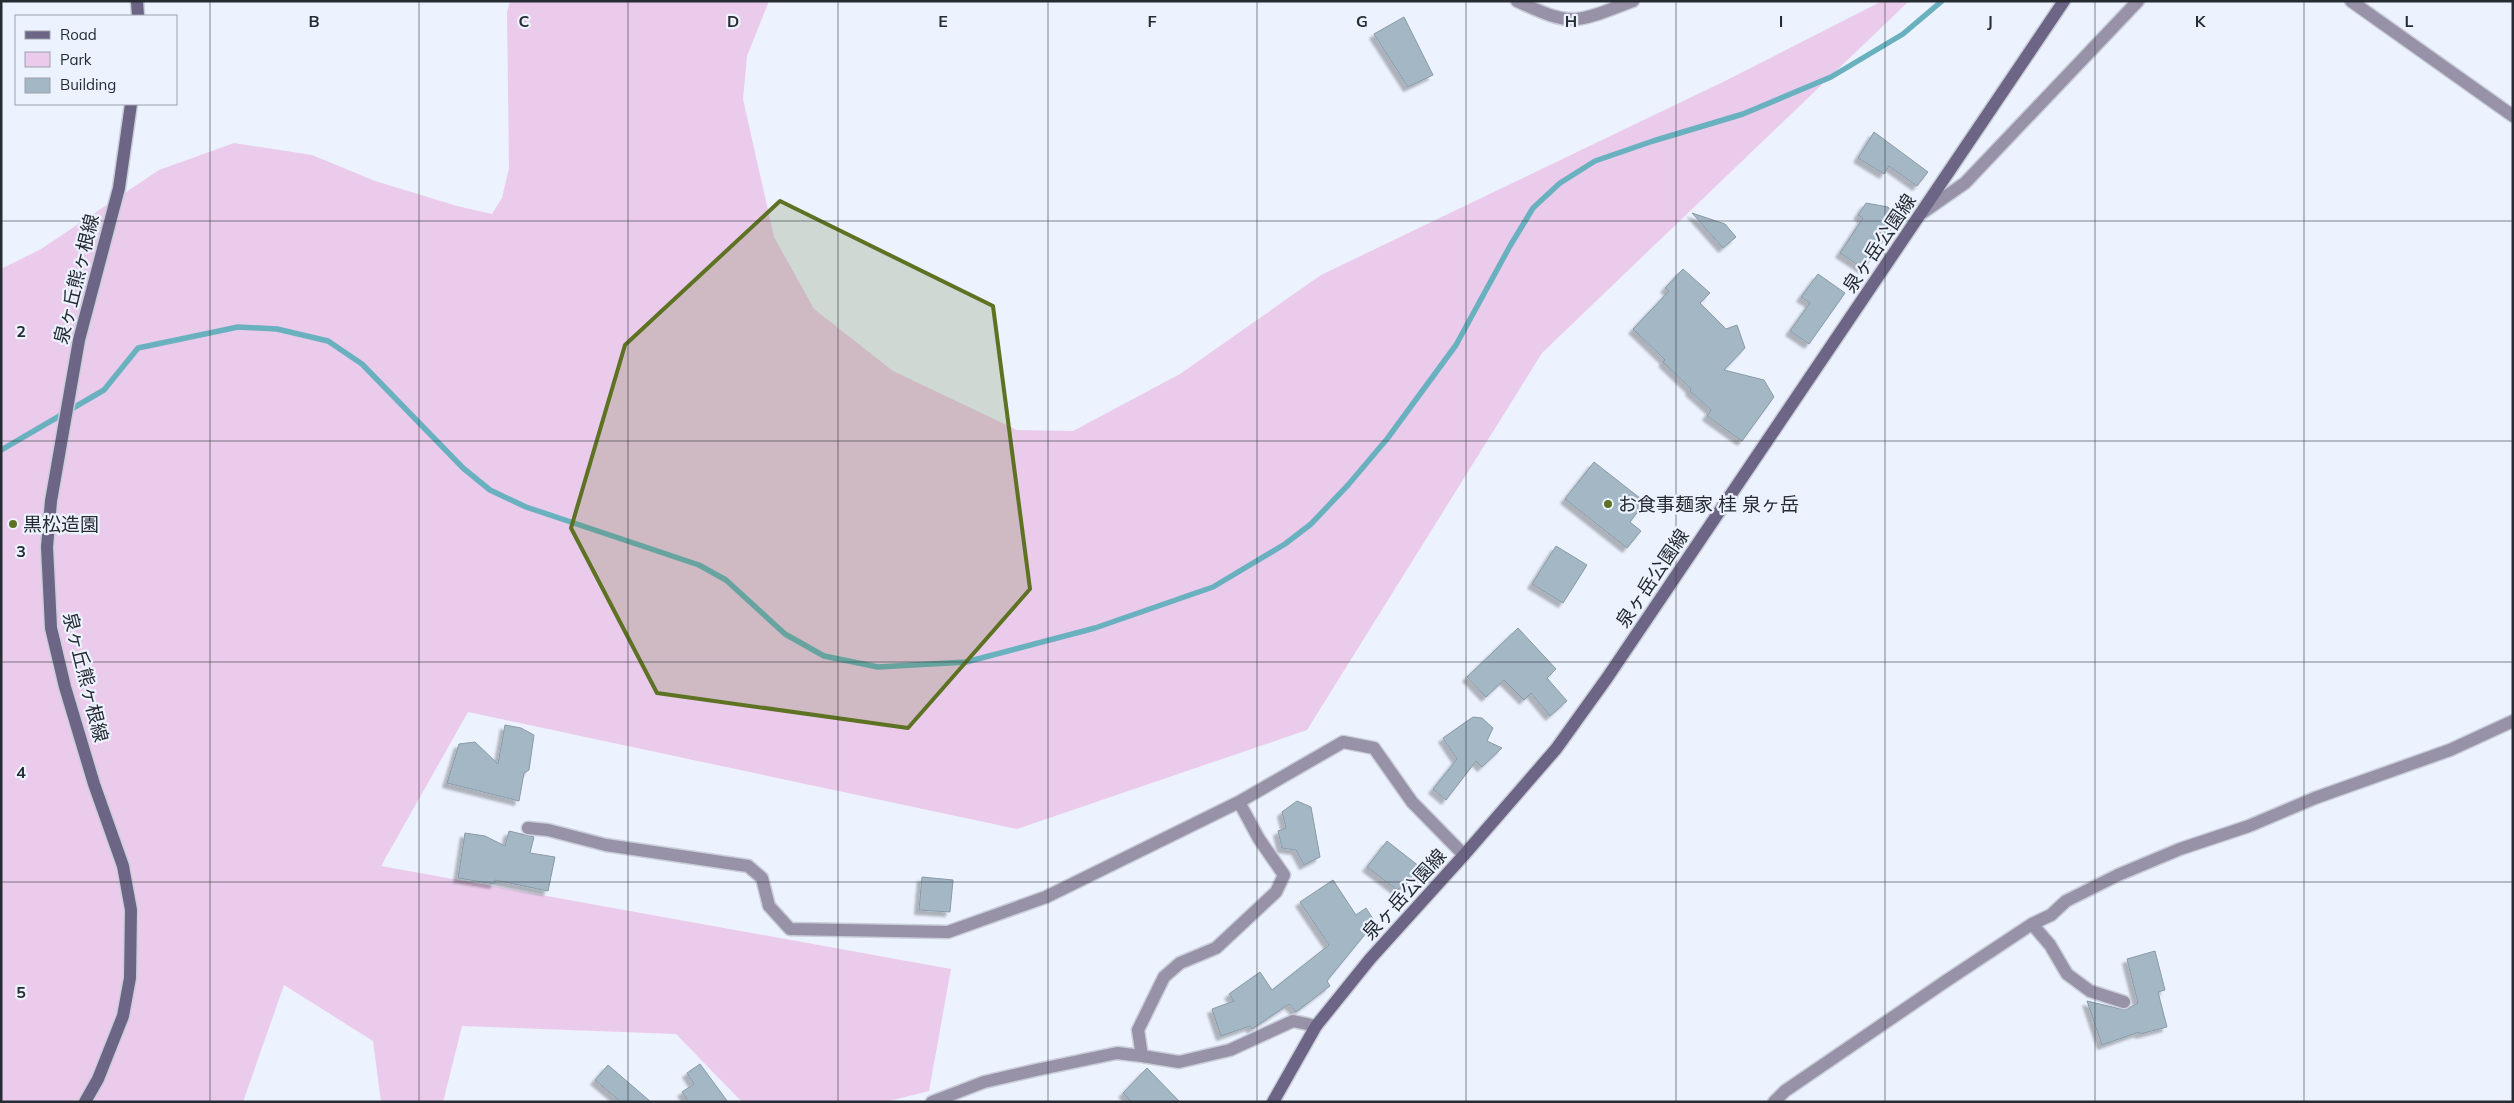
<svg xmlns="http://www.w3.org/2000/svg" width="2514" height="1103" viewBox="0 0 2514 1103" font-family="Mulish,'Noto Sans JP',sans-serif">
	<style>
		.green { fill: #ebcbec }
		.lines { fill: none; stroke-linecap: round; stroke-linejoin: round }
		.stream { stroke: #69b1be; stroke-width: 5.5 }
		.building { fill: #a4b7c5; stroke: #889aa8; filter: url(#shadow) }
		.street-casing { stroke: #c9ced9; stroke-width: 15 }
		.secondary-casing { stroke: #c9ced9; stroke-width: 15 }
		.street { stroke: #9892a9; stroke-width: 12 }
		.secondary { stroke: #6d6585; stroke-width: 12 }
		.marked { fill: #5d7222; fill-opacity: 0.2; stroke: #5d7222; stroke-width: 4; stroke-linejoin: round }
		.grid { fill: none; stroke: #272b32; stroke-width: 1; stroke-opacity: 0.55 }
		.poi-dot { fill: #5d7222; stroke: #ecf2fe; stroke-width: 2 }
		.labels { text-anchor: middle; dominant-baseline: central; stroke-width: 4.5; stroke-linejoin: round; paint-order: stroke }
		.street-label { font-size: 19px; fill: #272b32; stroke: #ecf2fe }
		.poi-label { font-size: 19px; fill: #272b32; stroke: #ecf2fe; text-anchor: start }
		.grid-label { font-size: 16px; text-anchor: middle; font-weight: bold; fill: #272b32; stroke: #ecf2fe; stroke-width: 4.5; stroke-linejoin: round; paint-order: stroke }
	</style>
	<defs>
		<filter id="shadow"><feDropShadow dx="-4.5" dy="4.5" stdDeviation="1" flood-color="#0004"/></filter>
	</defs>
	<rect width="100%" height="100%" fill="#ecf2fe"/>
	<path class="green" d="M510,1H769L747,56L743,99L774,237L814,309L893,371L1017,430L1073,431L1180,374L1321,275L1727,80L1882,1H1909L1542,353L1307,730L1017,829L468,712L381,866L951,969L929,1091L885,1102H742L676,1034L462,1026L443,1102H381L373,1041L284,985L243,1102H1V269L41,249L159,170L234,143L312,155L375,181L457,206L492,214L502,198L509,168L507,12Z"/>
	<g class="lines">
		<path class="stream" d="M1,450L104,390L138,348L238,327L277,329L328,341L362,364L463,468L490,490L526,507L699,565L726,580L785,634L824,656L878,667L966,662L1095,628L1213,587L1285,544L1311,524L1348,485L1387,439L1456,345L1510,246L1533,208L1560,183L1595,161L1653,141L1743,114L1831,77L1903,34L1942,1"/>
	</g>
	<path class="building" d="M1404,17L1433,75L1408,87L1374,34Z
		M1874,132L1928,172L1917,186L1889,166L1884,174L1858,158Z
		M1866,203L1888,207L1898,219L1864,269L1840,253L1863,218L1858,215Z
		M1692,213L1725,224L1736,237L1723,248Z
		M1683,269L1710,293L1700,303L1726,329L1737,325L1745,348L1724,370L1764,380L1774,397L1742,441L1707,416L1711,410L1690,391L1691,389L1663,362L1665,360L1633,329L1669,291L1665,288Z
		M1818,274L1845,293L1809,344L1790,331L1810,303L1801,297Z
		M1594,462L1645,502L1630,522L1641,531L1627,548L1565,499Z
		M1556,546L1587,565L1563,603L1532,584Z
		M1518,628L1556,669L1547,678L1567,701L1550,716L1531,693L1524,700L1504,680L1486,697L1467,677Z
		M1473,717L1482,718L1493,728L1487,741L1502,748L1482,767L1476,761L1446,800L1433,789L1457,759L1443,738Z
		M505,725L521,728L534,735L529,770L524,773L519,801L447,783L459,744L475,742L498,764Z
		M1297,801L1311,807L1320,857L1304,865L1296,850L1282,848L1278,831L1286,828L1282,812Z
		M509,831L534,837L530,853L555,857L548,891L495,880V884L458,878L465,833L485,836L505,846Z
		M1387,841L1420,867L1405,885L1397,890L1367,867Z
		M922,877L953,880L950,912L919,910Z
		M1333,880L1356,915L1366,908L1375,922L1327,981L1330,986L1296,1012L1289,1004L1252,1029L1250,1026L1221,1036L1212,1009L1234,1001L1229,994L1260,972L1272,990L1329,945L1300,902Z
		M2155,951L2165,990L2158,992L2167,1027L2140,1034L2139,1032L2102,1045L2087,1001L2125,1010L2138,1003L2127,959Z
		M700,1064L728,1102H689L682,1092L694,1084L687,1073Z
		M608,1065L651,1102H621L595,1080Z
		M1147,1068L1180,1102H1132L1123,1093Z"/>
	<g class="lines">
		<g class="street-casing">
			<path id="street" d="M1517,1C1535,9 1557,21 1577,19C1596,17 1615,7 1633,1
				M2351,1L2513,116
				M1922,213L1965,183L2138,1
				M1239,802L1259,839L1284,875L1276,892L1216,948L1180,963L1164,977L1138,1030L1142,1056L1179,1062L1230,1050L1293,1021L1316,1026
				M528,828L548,830L606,845L748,866L762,878L769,906L790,929L948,932L1046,897L1239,802L1343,742L1374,748L1412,802L1464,855
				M2032,924L2050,945L2067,974L2090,991L2124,1002
				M932,1102L984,1082L1036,1070L1117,1053L1142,1056
				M1774,1102L1785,1091L1946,981L2032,924L2051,915L2066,901L2118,875L2180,849L2249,826L2315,798L2450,750L2513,721"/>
		</g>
		<g class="secondary-casing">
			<path id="secondary" d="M137,1L138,16
				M85,1102L98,1079L123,1016L130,978L131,910L123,866L94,784L65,687L51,628L47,547L51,501L79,340L119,188L131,104
				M1273,1102L1316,1026L1370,959L1464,855L1556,749L1607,678L2064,1"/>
		</g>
		<use href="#street" class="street"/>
		<use href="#secondary" class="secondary"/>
	</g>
	<path class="marked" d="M780,201L993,306L1030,589L908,728L657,693L571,528L625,345Z"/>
	<path class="grid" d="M210,1V1102M419,1V1102M628,1V1102M838,1V1102M1048,1V1102M1257,1V1102M1466,1V1102M1676,1V1102M1885,1V1102M2095,1V1102M2304,1V1102M1,221H2513M1,441H2513M1,662H2513M1,882H2513"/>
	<g class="poi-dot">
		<circle cx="1608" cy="504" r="5"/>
		<circle cx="13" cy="524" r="5"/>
	</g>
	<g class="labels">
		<g class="street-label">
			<text transform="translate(1879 243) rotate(-56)">泉ヶ岳公園線</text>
			<text transform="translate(76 279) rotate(-76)">泉ヶ丘熊ヶ根線</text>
			<text transform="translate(1652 578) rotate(-56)">泉ヶ岳公園線</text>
			<text transform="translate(86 677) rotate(76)">泉ヶ丘熊ヶ根線</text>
			<text transform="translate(1404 894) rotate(-48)">泉ヶ岳公園線</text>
		</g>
		<g class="poi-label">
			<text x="1618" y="504">お食事麺家 桂 泉ヶ岳</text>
			<text x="23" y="524">黒松造園</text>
		</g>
	</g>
	<g class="grid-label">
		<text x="314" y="27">B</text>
		<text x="524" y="27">C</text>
		<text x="733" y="27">D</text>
		<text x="943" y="27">E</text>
		<text x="1152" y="27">F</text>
		<text x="1362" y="27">G</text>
		<text x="1571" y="27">H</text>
		<text x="1781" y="27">I</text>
		<text x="1990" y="27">J</text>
		<text x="2200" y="27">K</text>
		<text x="2409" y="27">L</text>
		<text x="21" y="337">2</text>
		<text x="21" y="557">3</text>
		<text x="21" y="778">4</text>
		<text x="21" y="998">5</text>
	</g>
	<rect width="2514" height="1103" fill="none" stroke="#272b32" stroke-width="5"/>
	<rect x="15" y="15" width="162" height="90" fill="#ecf2fe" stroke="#9da2ac"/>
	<rect x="25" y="31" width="25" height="8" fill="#6d6585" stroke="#9da2ac"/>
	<text x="60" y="40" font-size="15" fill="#272b32">Road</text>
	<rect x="25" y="52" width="25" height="15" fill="#ebcbec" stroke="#9da2ac"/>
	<text x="60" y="65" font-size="15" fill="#272b32">Park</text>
	<rect x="25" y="78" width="25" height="15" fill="#a4b7c5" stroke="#9da2ac"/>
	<text x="60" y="90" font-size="15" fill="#272b32">Building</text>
</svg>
